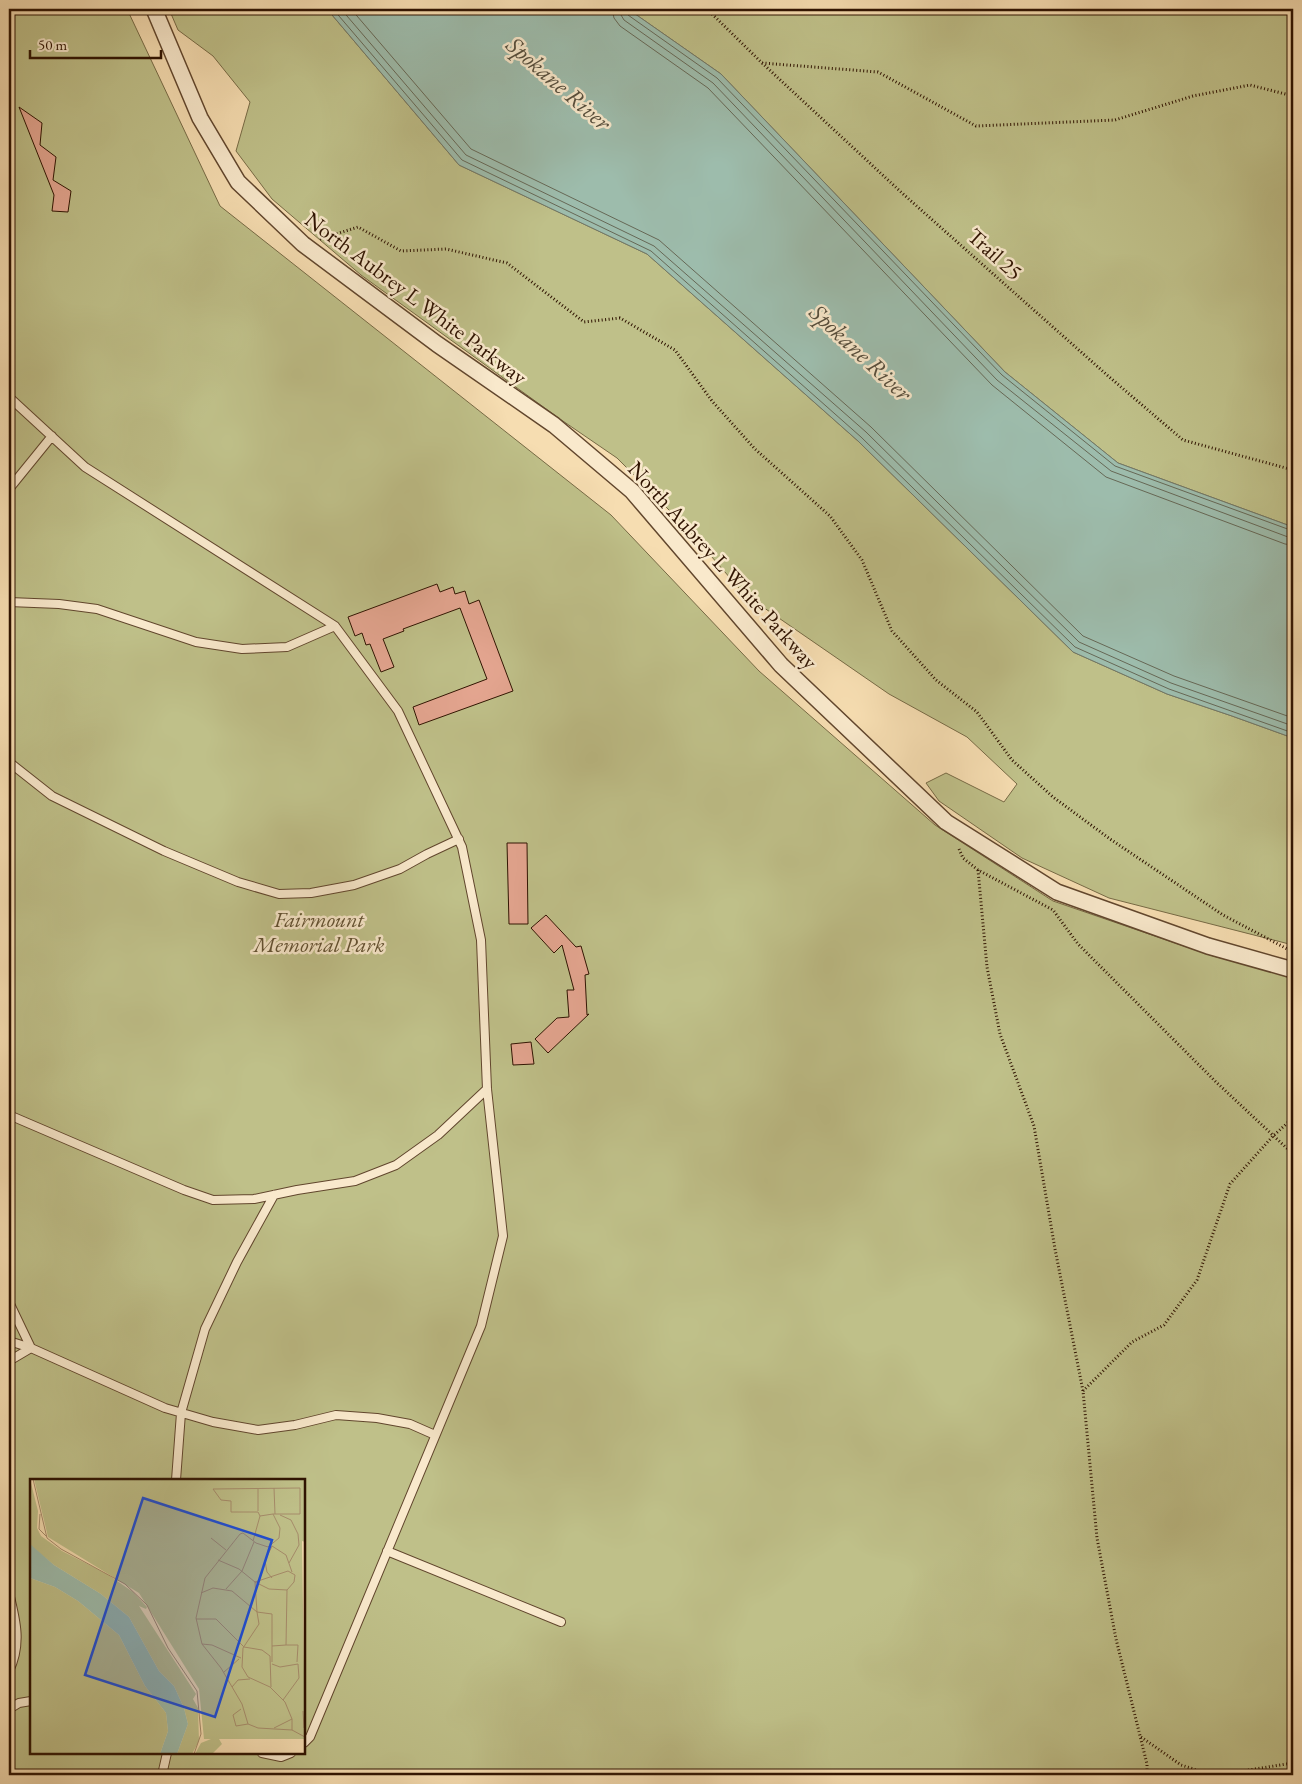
<svg xmlns="http://www.w3.org/2000/svg" width="1302" height="1784" viewBox="0 0 1302 1784" font-family="'EB Garamond',serif">
	<style>
		.green { fill: #bfc089; stroke: #776a45; fill-rule: evenodd }
		.water { fill: #9dbcac; stroke: #717868 }
		.lines { fill: none; stroke-linecap: round; stroke-linejoin: round }
		.shore { stroke: #666856; stroke-width: 1 }
		.building { fill: #e5a691; stroke: #2f1301 }
		.lane-casing { stroke: #61462d; stroke-width: 10 }
		.street-casing { stroke: #61462d; stroke-width: 18 }
		.path { stroke: #2f1301; stroke-width: 3; stroke-dasharray: 1 2.5; stroke-linecap: butt }
		.lane { stroke: #f9e9cc; stroke-width: 8 }
		.street { stroke: #f9e9cc; stroke-width: 15 }
		.labels { text-anchor: middle; dominant-baseline: central; stroke-width: 5; stroke-linejoin: round; paint-order: stroke }
		.street-label { font-size: 22px; fill: #2f1301; stroke: #f9e9cc }
		.park-label { font-size: 22px; font-style: italic; fill: #615031; stroke: #f9e9cc }
		.water-label { font-size: 24px; font-style: italic; fill: #564e3d; stroke: #f9e9cc }
		.inset-road { fill: none; stroke: #a68c6b; stroke-width: 1 }
		.view { fill: #1d4ed8; fill-opacity: 0.15; stroke: #1d4ed8; stroke-width: 2.5 }
		.inset-edge { fill: none; stroke: #2f1301; stroke-width: 2.5 }
	</style>
	<rect width="100%" height="100%" fill="#f6ddb1"/>
	<filter id="stains"><feTurbulence type="fractalNoise" baseFrequency=".004" numOctaves="4"/><feColorMatrix values="0 0 0 0 .2 0 0 0 0 .09 0 0 0 0 .02 0 0 0 .5 -.17"/></filter>
	<radialGradient id="worn" r=".72"><stop offset=".6" stop-color="#630" stop-opacity="0"/><stop offset="1" stop-color="#630" stop-opacity=".3"/></radialGradient>
	<path class="green" d="M9,9H127L220,206L611,515L759,671L935,825L1053,901L1213,956L1293,977V1775H9ZM31,1480H304V1753H31Z
		M169,9H327L459,165L647,254L858,441L1073,652L1167,694L1232,716L1293,738V945L1109,898L1022,858L939,801L926,783L946,773L1004,802L1017,784L967,737L889,694L744,594L685,526L617,458L560,419L361,275L272,199L236,151L250,102L213,56L178,30Z
		M628,9H1293V527L1118,463L1005,372L721,74Z"/>
	<path class="water" d="M327,9H628L721,74L1005,372L1118,463L1293,527V738L1232,716L1167,694L1073,652L858,441L647,254L459,165Z"/>
	<g class="lines">
		<path class="shore" d="M333,9L462,160L651,251L861,437L1075,647L1169,689L1293,733
			M341,9L466,155L654,246L866,432L1079,642L1171,683L1293,726
			M351,9L471,149L659,240L871,427L1083,636L1174,676L1293,718
			M612,9L614,18L620,26L708,88L992,385L1106,477L1285,544L1293,545
			M619,9L621,15L624,20L713,83L997,380L1111,471L1288,537L1293,538
			M626,9L628,15L717,78L1002,375L1115,466L1293,531"/>
	</g>
	<path class="building" d="M19,107L42,123L40,145L56,157L53,180L71,191L68,212L52,211L54,195Z
		M437,584L440,592L453,587L455,594L465,591L469,604L479,600L513,691L419,725L413,707L487,679L460,608L403,629L404,631L383,639L394,667L381,672L370,644L366,645L362,633L355,636L348,617Z
		M507,843H527L528,924H509Z
		M546,915L576,947L581,946L589,974L585,975L587,1015L589,1014L548,1053L535,1039L557,1018L569,1017L567,990H574L562,945L554,953L531,928Z
		M531,1042L534,1064L513,1065L511,1044Z"/>
	<g class="lines">
		<g class="lane-casing">
			<path id="lane" d="M9,397L85,467L335,626L398,711L462,847L481,940L487,1089L503,1236L481,1326L310,1737L304,1743
				M9,489L52,436
				M9,602L59,604L97,609L196,642L242,649L287,647L335,626
				M9,762L52,796L164,851L238,882L279,894L311,893L354,885L400,869L427,854L459,839
				M9,1115L184,1190L213,1200L254,1199L297,1190L355,1181L396,1165L438,1135L487,1089
				M9,1302L31,1348L165,1408L213,1422L258,1430L295,1425L336,1415L377,1418L410,1424L435,1435
				M9,1341L31,1348
				M9,1361L31,1348
				M176,1480L181,1413L205,1329L237,1262L274,1195
				M387,1551L561,1622
				M9,1593C16,1621 22,1644 9,1671
				M9,1709L19,1703L31,1701
				M262,1753L281,1757L291,1753
				M162,1775L167,1753"/>
		</g>
		<g class="street-casing">
			<path id="street" d="M154,9L200,118L238,182L303,244L437,344L554,425L632,491L781,665L946,822L1057,892L1208,946L1293,970"/>
		</g>
		<path class="path" d="M707,9L762,63L902,193L1107,375L1183,440L1293,470
			M762,63L878,72L976,126L1115,120L1193,96L1250,85L1293,96
			M320,239L358,227L401,251L446,249L507,263L584,322L620,318L675,350L712,401L755,449L830,516L862,560L892,631L936,680L977,712L1012,760L1053,797L1110,839L1223,915L1293,952
			M959,849L963,858L978,870L1053,910L1078,944L1216,1082L1293,1154
			M978,870L987,967L1000,1034L1034,1126L1055,1249L1083,1391L1097,1538L1116,1639L1147,1764V1775
			M1083,1391L1132,1342L1164,1325L1197,1280L1230,1184L1273,1136L1293,1118
			M1141,1737L1181,1765L1212,1775
			M1217,1775L1293,1763"/>
		<use href="#lane" class="lane"/>
		<use href="#street" class="street"/>
	</g>
	<g class="labels">
		<g class="street-label">
			<text transform="translate(995 254) rotate(42)">Trail 25</text>
			<text transform="translate(416 298) rotate(37)">North Aubrey L White Parkway</text>
			<text transform="translate(723 565) rotate(48)">North Aubrey L White Parkway</text>
		</g>
		<g class="park-label">
			<text x="319" y="919">Fairmount<tspan x="319" dy="25">Memorial Park</tspan></text>
		</g>
		<g class="water-label">
			<text transform="translate(559 83) rotate(41)">Spokane River</text>
			<text transform="translate(861 352) rotate(43)">Spokane River</text>
		</g>
	</g>
	<g transform="translate(30 1479)">
		<rect width="275" height="275" fill="#f6ddb1"/>
		<path d="M0,0L8,32L7,49L11,57L32,72L77,95L103,113L117,128L116,130L109,127L166,215L163,220L168,229L169,262L162,275H147L158,245L154,229L144,207L129,192L99,138L71,115L24,86L1,67ZM4,0H275V63L272,62L275,260H189L192,265L182,275H165L171,264L181,260H174L169,210L109,114L18,58ZM0,99L25,108L48,122L89,156L115,207L136,234L138,252L130,275H0Z" fill="#bfc089"/>
		<path d="M0,65L24,86L71,115L99,138L129,192L144,207L154,229L158,245L147,275H130L138,252L136,234L115,207L89,156L48,122L25,108L0,99Z" fill="#9dbcac"/>
		<path class="inset-road" d="M3,0L17,59L31,70L95,105L117,126L138,169L167,212L171,255L164,275M244,9L245,35M228,32V9M10,35L9,50L17,58M250,36L261,41L268,55L269,66L259,84M230,37L228,33H201V22L191,21L183,10L270,9V35H243M181,59L196,71M188,81L209,90L225,103L227,133L242,135V183M242,99L237,93L235,82L242,67L256,76L262,93M225,103L258,92L265,96L264,103L257,111L256,166L242,167M225,103L239,110L257,111M196,110L212,92L224,63M171,114L183,109L202,112L227,133L229,145L213,169L212,188L218,198L240,208L255,223L262,240V251M166,140H186L214,168L232,171L240,177L241,208M172,165L182,166L211,179M256,166H268L267,183M242,185L250,188L268,185L269,199L253,221M194,193L209,180M202,208L208,201L220,200M211,230L203,236L206,247L218,245L228,249L262,251L275,258M273,232L274,249M218,245L212,225L191,189L172,165L166,139L175,99L210,55L213,54L226,64L238,68L249,59L250,49L243,35L230,37L223,62M244,249L262,240M209,275H275"/>
		<path class="view" d="M113,19L242,61L185,238L55,196Z"/>
		<rect width="275" height="275" class="inset-edge"/>
	</g>
	<rect width="1302" height="1784" fill="none" stroke="#f6ddb1" stroke-width="30"/>
	<rect x="10" y="10" width="1282" height="1764" fill="none" stroke="#2f1301" stroke-width="2.5"/>
	<rect x="15" y="15" width="1272" height="1754" fill="none" stroke="#2f1301"/>
	<path d="M30 50v8h131v-8" fill="none" stroke="#2f1301" stroke-width="2.5"/>
	<text x="38" y="50" font-size="15" fill="#2f1301" stroke="#f9e9cc" stroke-width="4" paint-order="stroke">50 m</text>
	<rect width="100%" height="100%" filter="url(#stains)"/>
	<rect width="100%" height="100%" fill="url(#worn)"/>
</svg>
